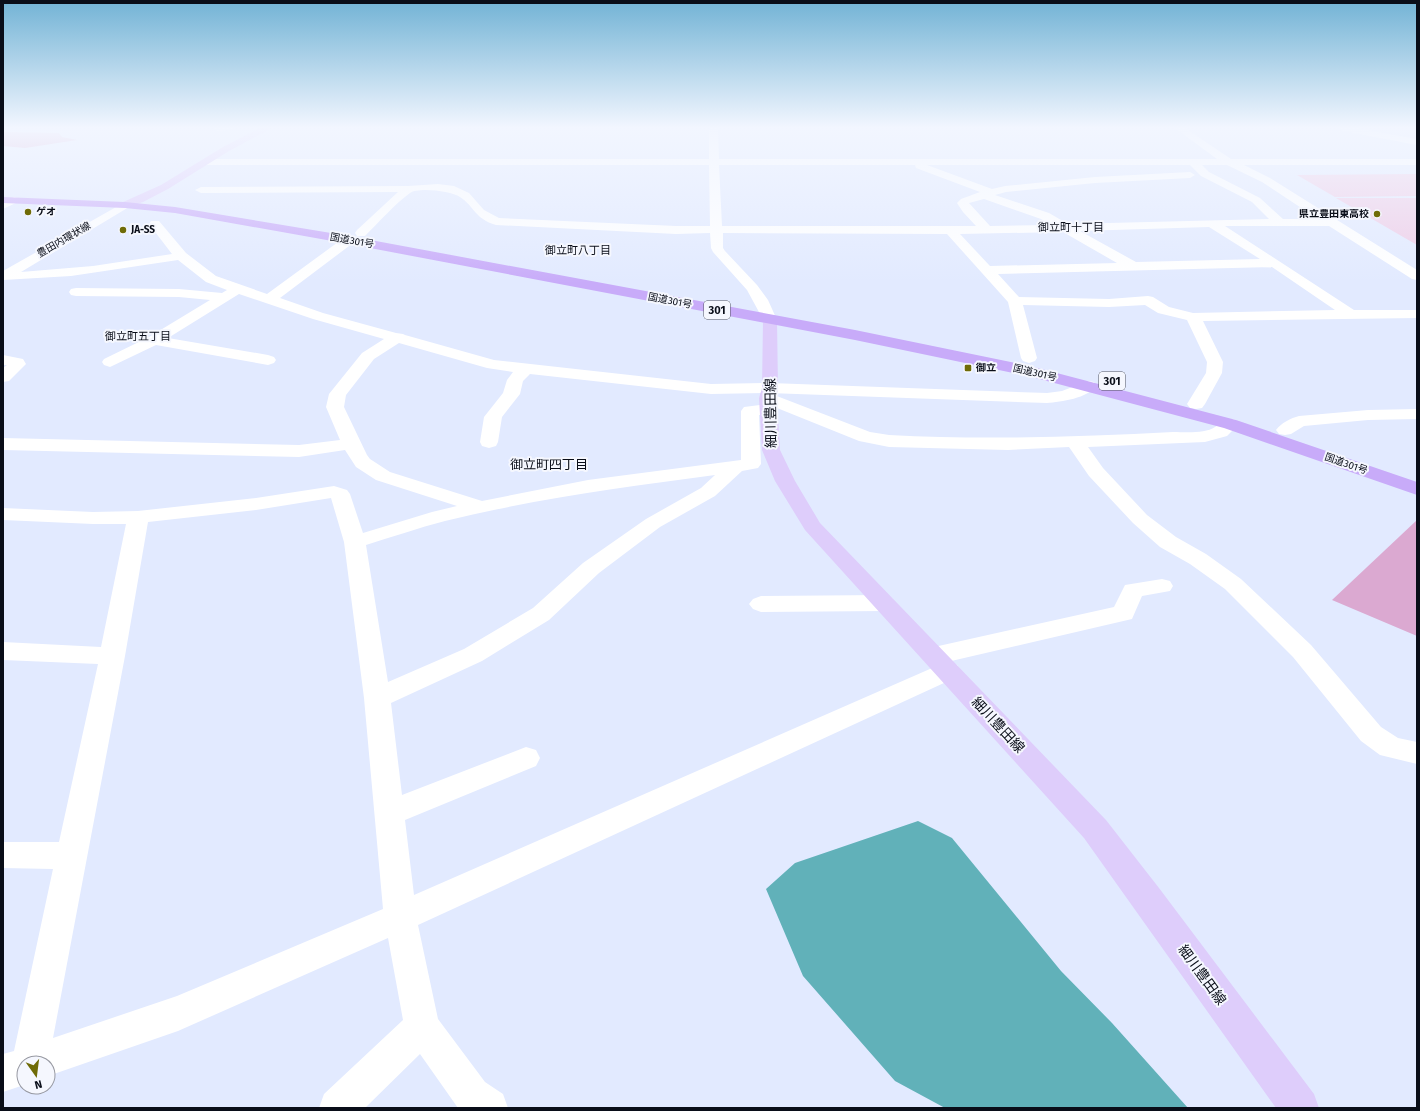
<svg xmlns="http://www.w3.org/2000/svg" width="1420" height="1111" viewBox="0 0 1420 1111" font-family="'Fira Sans','Noto Sans JP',sans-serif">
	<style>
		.green { fill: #eecde7 }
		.forest { fill: #dba9d1 }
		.water { fill: #61b1b9 }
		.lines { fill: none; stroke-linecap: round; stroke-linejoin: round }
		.minor { fill: #fff; fill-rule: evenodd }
		.major { fill: #decdfb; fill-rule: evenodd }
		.highway { fill: #c8abf9; fill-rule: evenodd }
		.poi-dot { fill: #6f6b07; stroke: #f5f7fe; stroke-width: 1.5 }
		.labels { text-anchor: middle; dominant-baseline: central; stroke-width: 4; stroke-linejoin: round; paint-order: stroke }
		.far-poi-label { font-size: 10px; font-weight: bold; fill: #090d18; stroke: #f5f7fe; text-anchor: start }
		.far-street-label { font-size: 10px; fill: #090d18; stroke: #f5f7fe }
		.far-neighbourhood-label { font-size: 11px; fill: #090d18; stroke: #f5f7fe }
		.shield { fill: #f5f7fe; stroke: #50535d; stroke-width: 1 }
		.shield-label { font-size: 11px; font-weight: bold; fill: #090d18 }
		.neighbourhood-label { font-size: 13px; fill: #090d18; stroke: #f5f7fe }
		.near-street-label { font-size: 14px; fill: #090d18; stroke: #f5f7fe }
	</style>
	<rect width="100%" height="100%" fill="#e2eaff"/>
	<path class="green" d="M1417,174V196L1335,197L1297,175Z
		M1336,198H1417V245Z"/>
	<path class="forest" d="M3,132L59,133L62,137L77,140L25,148L3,146Z
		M1417,520V636L1332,600Z"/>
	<path class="water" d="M918,821L952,838L1061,971L1112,1023L1188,1108H945L895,1081L803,976L766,889L795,863Z"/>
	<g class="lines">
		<path class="minor" d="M215,128H234L232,130L217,131Z
			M709,128H718L719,159H1217L1175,128H1185L1231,159H1417V165H1244L1270,178L1417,270V280L1412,279L1329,226H1225L1354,310H1417V318L1203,321L1223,362L1222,373L1205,404L1202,408L1196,409L1190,408L1187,404L1206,373L1207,362L1187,320L1158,313L1145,305L1109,307L1023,305L1037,358L1035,361L1029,363L1023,361L1021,358L1008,302L947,234L723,233V248L725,251L757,285L768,300L777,320L775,323L770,324L765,323L747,290L713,252L711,248L710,233L676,234L496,225C475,219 474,206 460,197C451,191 419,187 410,193C396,203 378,223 365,236H357L355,233L357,230L398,192L201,193L195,190L201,187L408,186L438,184L454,186L469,193L484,210L499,218L676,226H710L709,165H207L202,162L207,159H709ZM719,165H915L916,168L980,192L961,199L957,203L963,212L976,226H722ZM927,165H1190L1201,176L1252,202L1269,219L1068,224L1049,213L995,195L1006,192L1095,183L1190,178L1195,175L1190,172L1095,177L1005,186L992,189ZM1202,165H1227L1262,182L1318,219H1283L1260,198L1209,172ZM984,199L1041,219L1051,225L990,226L969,203ZM1209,227L1260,259L1136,262L1080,231ZM1063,232L1117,263L990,266L960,234ZM1272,267L1335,310L1193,313L1169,307L1153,297L1148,296L1109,299L1019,297L998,274Z
			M1338,128H1356L1417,139V145L1343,131Z
			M14,197L18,198L20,200L18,202L3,209V201Z
			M125,202L129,203L131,205L129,207L21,272L93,266L172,254L149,224L151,221H159L186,253L216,276L267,294L345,237H353L355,240L353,243L280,298L323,313L396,333L403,334L405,335L494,360L711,384L770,383L1047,393L1062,391L1088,381L1094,382L1096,386C1088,398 1061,402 1047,403L769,393L870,432L889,435C984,440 1079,437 1173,432C1185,432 1205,434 1215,427C1224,422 1226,417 1236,420L1239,424L1227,436L1205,442L1088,447L1103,468L1147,515L1176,537L1206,554L1241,579L1311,645L1381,727L1398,738L1417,742V764L1380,755L1361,741L1293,657L1225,589L1190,564L1160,547L1133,523L1089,476L1069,447L1008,450L889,447L859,441L777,408L778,409L775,413L759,415L761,464L758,468L742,471L715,496L660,527L599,573L549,620L482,661L391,703L402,795L526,747L536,750L540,758L536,766L405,820L414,895L939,665L948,662L957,665L961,671L957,677L418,925L438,1019L485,1082L503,1094L508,1108H458L420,1054L365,1108H319L324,1094L403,1020L388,938L178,1031L48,1076V1063H24V1085L3,1092V1054L14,1051L53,869L3,868V842H59L98,664L3,660V642L101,647L126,524H93L3,520V508L93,512L138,511L256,498L334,486L347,490L350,494L363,533L432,512L457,506L376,480L356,467L345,450L299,457L3,450V438L299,445L340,440L326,407L329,394L362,353L384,339L313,319L239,294L168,338L268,355L274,357L276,360L274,363L268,365L156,345L110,367L104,365L102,362L104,359L149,337L210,300L179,297L76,296L71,295L69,292L71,289L76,288L179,289L222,293L227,290L206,282L178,260L71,276L3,280V271ZM399,343L487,368L513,372L507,380L503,393L484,417L480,442L482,446L489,448L496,446L498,442L502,417L520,394L523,381L530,374L711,394L767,393L762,394L759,398L762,402L767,404L744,407L741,411V460L588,480L482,501L390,472L370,459L367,455L344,407L346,395L374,359ZM715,475L701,488L646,519L583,563L533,608L464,649L388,682L366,545C392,537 418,528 445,521C534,499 625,487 715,475ZM331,498L344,542L364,698L383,909L177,996L53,1038L125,656L148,522L256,510Z
			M3,355L23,359L26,364L9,381L3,382V368L7,365H3Z
			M1417,409V419L1368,420L1304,426L1291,434L1285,435L1279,434L1276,430C1281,423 1291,418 1299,416L1368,410Z
			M1162,579L1170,581L1173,586L1170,591L1142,596L1132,619L934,665L925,662L921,656L925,650L934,647L1114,607L1125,585Z
			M884,595L892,598L896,603L892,608L884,611L761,612L753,609L749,604L753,599L761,596Z"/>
		<path class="major" d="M260,128H272L229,151L168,189L143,202L125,208L121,207L119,205L121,203L161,185L223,147Z
			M770,316L775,317L777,320L778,388L777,398L780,450L795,481L820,523L1106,820L1159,888L1314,1094L1319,1108H1276L1084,838L805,530L775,481L762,450L759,398L762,388L763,320L765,317Z"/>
		<path class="highway" d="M3,197L125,202L175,207L349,236L855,330L1030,366L1236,420L1417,482V495L1224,428L1028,376L855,340L349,244L175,213L125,208L3,203Z"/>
	</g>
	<linearGradient id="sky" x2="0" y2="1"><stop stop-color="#72b3d5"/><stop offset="0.45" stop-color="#f2f6ff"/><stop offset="1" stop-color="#f2f6ff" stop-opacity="0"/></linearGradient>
	<rect width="1420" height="283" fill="url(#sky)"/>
	<g class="poi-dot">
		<circle cx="28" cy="212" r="4"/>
		<circle cx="1377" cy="214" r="4"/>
		<circle cx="123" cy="230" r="4"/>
		<rect x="964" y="364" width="8" height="8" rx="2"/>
	</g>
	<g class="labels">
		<g class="far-poi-label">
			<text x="36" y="212">ゲオ</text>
			<text x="1369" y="214" text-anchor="end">県立豊田東高校</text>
			<text x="131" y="230">JA-SS</text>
			<text x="976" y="368">御立</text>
		</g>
		<g class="far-street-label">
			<text transform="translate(64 240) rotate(-30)">豊田内環状線</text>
			<text transform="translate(352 241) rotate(10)">国道301号</text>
			<text transform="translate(670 301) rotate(11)">国道301号</text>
			<text transform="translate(1035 373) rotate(13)">国道301号</text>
			<text transform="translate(1346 464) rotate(19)">国道301号</text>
		</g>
		<g class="far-neighbourhood-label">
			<text x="1071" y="227">御立町十丁目</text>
			<text x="578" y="250">御立町八丁目</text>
			<text x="138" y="336">御立町五丁目</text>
		</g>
		<g class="shield">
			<rect x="704" y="301" width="26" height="18" rx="3"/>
			<rect x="1099" y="372" width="26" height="18" rx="3"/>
		</g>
		<g class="shield-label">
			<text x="717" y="310">301</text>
			<text x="1112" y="381">301</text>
		</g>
		<g class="neighbourhood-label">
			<text x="549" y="464">御立町四丁目</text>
		</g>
		<g class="near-street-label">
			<text transform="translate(771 413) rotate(-91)">細川豊田線</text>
			<text transform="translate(998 725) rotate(47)">細川豊田線</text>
			<text transform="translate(1202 975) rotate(54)">細川豊田線</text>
		</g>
	</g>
	<rect width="1420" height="1111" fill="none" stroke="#090d18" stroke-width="8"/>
	<g transform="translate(36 1075) rotate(166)"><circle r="19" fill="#f5f7fe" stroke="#9799a2"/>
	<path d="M0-3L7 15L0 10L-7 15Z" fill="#6f6b07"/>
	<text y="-6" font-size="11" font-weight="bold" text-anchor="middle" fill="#090d18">N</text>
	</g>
</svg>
